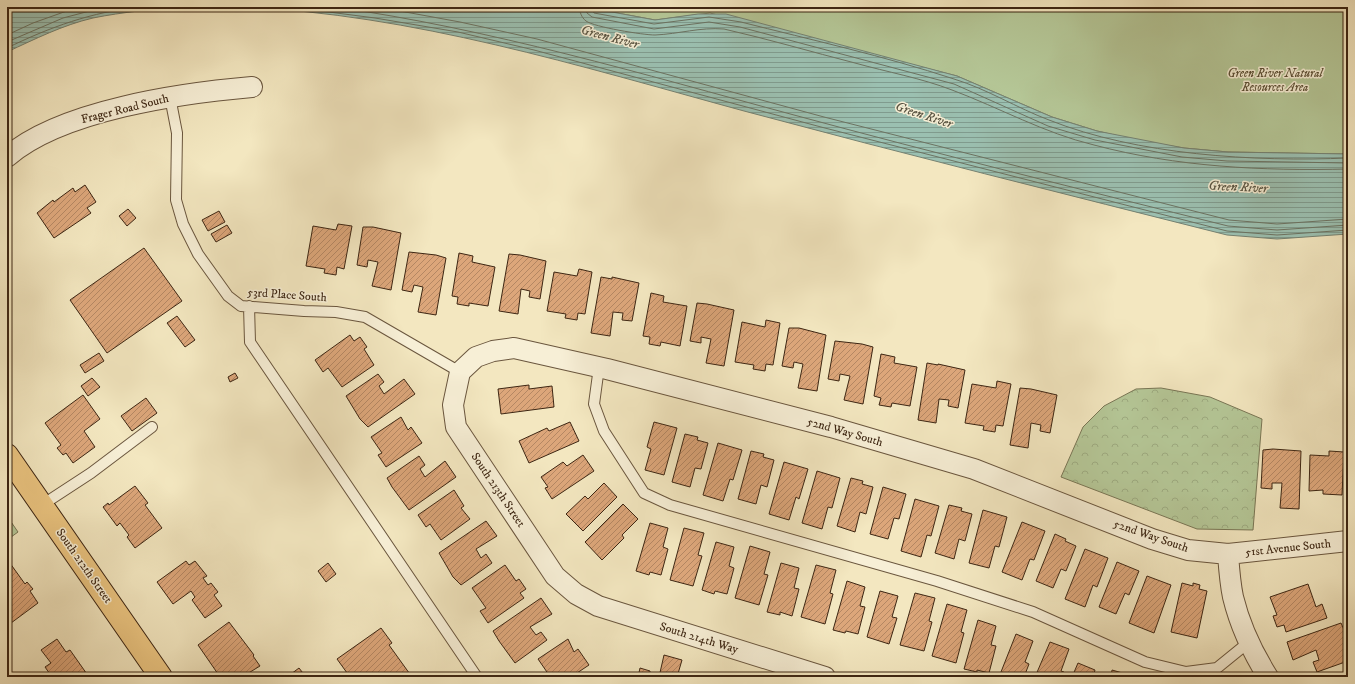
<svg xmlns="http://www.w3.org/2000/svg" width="1355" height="684" viewBox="0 0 1355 684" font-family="'IM FELL DW Pica',serif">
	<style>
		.green { fill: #b5c797; stroke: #797655 }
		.forest { fill: url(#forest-crowns); stroke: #797655 }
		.water { fill: url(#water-rules); stroke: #758272 }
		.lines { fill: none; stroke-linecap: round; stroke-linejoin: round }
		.shore { stroke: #6c7362; stroke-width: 1 }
		.building { fill: url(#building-hatch); stroke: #3d2613 }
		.service-casing { stroke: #6a563e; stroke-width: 12 }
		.minor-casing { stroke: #6a563e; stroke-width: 22 }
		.primary-casing { stroke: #3d2613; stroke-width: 24 }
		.service { stroke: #f7efd6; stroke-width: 10 }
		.minor { stroke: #f7efd6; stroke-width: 20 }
		.primary { stroke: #eac480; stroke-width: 22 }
		.labels { text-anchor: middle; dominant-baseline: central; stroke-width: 3; stroke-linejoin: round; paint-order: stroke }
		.park-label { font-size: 12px; font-style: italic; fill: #5b4e34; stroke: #f7efd6 }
		.street-label { font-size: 12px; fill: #3d2613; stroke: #f7efd6 }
		.water-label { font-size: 13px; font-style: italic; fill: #595442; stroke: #f7efd6 }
	</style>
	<defs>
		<pattern id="forest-crowns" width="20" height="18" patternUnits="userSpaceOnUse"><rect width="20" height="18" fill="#b5c797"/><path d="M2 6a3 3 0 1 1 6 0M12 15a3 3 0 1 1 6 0" fill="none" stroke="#9dab81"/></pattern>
		<pattern id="water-rules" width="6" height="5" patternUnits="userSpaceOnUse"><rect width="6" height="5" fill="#9bc0b1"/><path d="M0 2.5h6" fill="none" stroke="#809c8f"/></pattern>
		<pattern id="building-hatch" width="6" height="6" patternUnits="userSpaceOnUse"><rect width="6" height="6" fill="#dca67a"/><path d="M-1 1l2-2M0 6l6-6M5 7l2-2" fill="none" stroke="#b48763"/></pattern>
	</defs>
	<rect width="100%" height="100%" fill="#f3e7c0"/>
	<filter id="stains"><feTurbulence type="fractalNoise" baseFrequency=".005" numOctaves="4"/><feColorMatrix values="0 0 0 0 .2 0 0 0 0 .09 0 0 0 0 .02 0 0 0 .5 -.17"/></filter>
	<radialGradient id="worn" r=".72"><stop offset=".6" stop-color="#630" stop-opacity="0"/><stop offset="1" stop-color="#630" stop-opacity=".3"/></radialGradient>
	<path class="green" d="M585,7H1348V154L1228,152L1184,148L1141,141L1097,131L1052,117L957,76L710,13L655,20Z
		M7,516L18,532L7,540Z"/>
	<path class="forest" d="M1161,388L1210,397L1262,419L1253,530L1197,529L1061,477L1083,427L1104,406L1136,389Z"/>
	<path class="water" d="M7,7H185C154,9 123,12 93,18C63,25 35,39 7,52Z
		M241,7H585L655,20L698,14H726L957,76L1052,117L1097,131L1184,148L1228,152L1348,154V234L1277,239L1227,235C1065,194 904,154 744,111C579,66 413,14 241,7Z"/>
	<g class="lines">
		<path class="shore" d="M290,7L375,18L458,32L534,50L821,127L1227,231L1277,235L1348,230
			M335,7C491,29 642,74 794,115C938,154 1083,190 1228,226L1277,230L1348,225
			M378,7L460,22L537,39L824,117L1229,220L1277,224L1348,219
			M579,7C580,12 581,17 586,21C594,27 643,35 655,35C679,34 700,27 724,29C768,39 812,52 855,63C887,72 921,78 952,90C1000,108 1044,133 1094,145C1177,167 1262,171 1348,169
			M585,7L587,13L592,17L654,29L709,22L740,27L954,84L1048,126L1095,140L1182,157L1227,161L1348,163
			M590,7L594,13L654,24L709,17L741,22C812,40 884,56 954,79C987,89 1017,108 1049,120C1137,155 1254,162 1348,158
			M7,35L33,23L78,7
			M7,42L63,18L105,7
			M7,48C50,27 92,12 139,7"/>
	</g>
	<path class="building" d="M85,185L96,202L87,208L91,213L54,238L37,213L53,200L54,202L73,188L75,192Z
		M128,209L136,218L127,226L119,216Z
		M219,211L225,222L208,231L202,220Z
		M338,224L352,226L344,269L337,267L336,275L324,273L325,269L306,266L313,226L336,230Z
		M227,225L232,233L216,242L211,234Z
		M363,227H373L401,233L391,290L372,286L378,262L368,260L367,267L357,265Z
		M144,248L182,301L107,353L70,300Z
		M409,252L436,255L446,258L436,315L418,312L423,287L414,285L412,292L402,290Z
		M459,253L473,256L472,262L495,267L488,306L469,303V306L457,304L458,297L452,296Z
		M509,254L520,255L546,261L540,299L529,297L530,291L521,289L518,314L499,311Z
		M579,269L592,272L585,314L578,313L577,320L565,318L566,314L547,311L554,272L577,276Z
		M601,277L612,279V277L639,283L632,321L622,320L623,313L613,312L610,336L591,333Z
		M651,293L664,296L663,302L687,306L680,346L661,342L660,346L649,344L650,337L643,336Z
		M697,303L707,304L734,310L724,366L706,363L711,339L701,337V343L690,341Z
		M177,316L195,340L185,347L167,323Z
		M766,320L780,323L773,365L766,364L765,371L753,369L754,365L735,362L742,322L765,327Z
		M789,328H799L826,335L817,391L798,388L803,364L794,362L793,368L782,366Z
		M350,335L354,341L360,337L367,347L364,349L374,365L342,387L328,368L323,372L315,360Z
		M835,341L862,344L873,347L863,404L844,400L850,376L840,374L839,381L828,379Z
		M99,353L104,361L85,373L80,365Z
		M881,354L895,357L894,363L917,367L910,406L892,403L891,407L879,405L881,398L874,396Z
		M927,363L938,365V364L965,370L958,408L948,406L949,400L939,399L936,423L918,420Z
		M235,373L238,378L230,382L228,377Z
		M378,374L384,382L379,386L384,394L404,379L415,394L368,427L360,419L346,396Z
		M92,378L100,387L88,396L81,386Z
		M997,381L1011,384L1003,426L996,425L995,432L983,430L984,426L965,423L972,384L996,388Z
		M529,385V389L552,386L554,407L501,414L498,389Z
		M1020,388L1031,389L1057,395L1050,433L1040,431L1041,425L1031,423L1028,448L1010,445Z
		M83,395L100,419L84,431L95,447L73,463L66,453L63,455L57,448L61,445L45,423Z
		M146,398L157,413L132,431L121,416Z
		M401,417L408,430L411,427L422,443L386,467L378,455L382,453L371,437Z
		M570,422L579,441L529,463L519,441L547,428L549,431Z
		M654,422L677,428L664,475L645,470L651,449L647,447Z
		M685,434L698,437L697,440L708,443L701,469L695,468L690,487L672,482Z
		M718,443L742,450L733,480L730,479L723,501L703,495Z
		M1273,449L1301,451L1299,509L1280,508L1282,483H1272V489L1261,488L1263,450Z
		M751,451L764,454L763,457L774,460L767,487L761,485L756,504L738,499Z
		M1329,451L1344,452L1342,495L1323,494V490L1309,491L1310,455L1329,456Z
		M583,455L594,471L552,499L545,488L548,487L541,477L563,462L567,466Z
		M419,456L425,465L420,469L425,477L445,461L456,477L409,510L392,487L387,478Z
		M784,462L808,469L799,499L796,497L789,520L769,514Z
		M817,471L840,478L832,508L828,507L822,529L802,523Z
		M851,478L863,481L862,484L873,487L866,514L860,512L855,532L837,526Z
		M604,483L617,497L583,531L566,514L585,496L588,499Z
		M135,486L148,503L145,505L162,528L135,548L127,537L129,535L120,523L117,526L103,507L108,503L109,505Z
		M883,487L906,494L899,519L894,518L888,539L870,534Z
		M454,490L464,506L461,508L470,519L441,540L430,524L426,527L418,515Z
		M915,499L939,506L931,536L927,535L921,557L901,551Z
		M623,504L638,519L622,535L624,538L602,560L585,542Z
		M949,505L962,508L961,511L972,514L965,541L959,539L954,559L935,553Z
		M983,510L1007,517L999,547L995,546L989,568L969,563Z
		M486,521L497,536L476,549L481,558L486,554L492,563L461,585L453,577L439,553Z
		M1022,522L1045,531L1034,560L1030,559L1022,580L1002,572Z
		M650,523L668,528L663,547L668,549L661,575L650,572L649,575L636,571Z
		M684,528L704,533L698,555L702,556L693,586L670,580Z
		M1055,534L1066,539L1065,541L1076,546L1066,571L1061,569L1053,588L1036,581Z
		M716,542L734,547L729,566L734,568L727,594L715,591L714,594L702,590Z
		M750,546L770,552L764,574L768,575L759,605L735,598Z
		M1085,549L1108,558L1097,587L1093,585L1085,607L1065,599Z
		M7,559L25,584L27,582L33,589L30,591L38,603L7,626Z
		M186,561L189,565L195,561L207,576L203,578L208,585L211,583L218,592L214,595L222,606L205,618L192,600L195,597L191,591L173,604L157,582Z
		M1117,562L1139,571L1129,595L1125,593L1116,614L1099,607Z
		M328,563L336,574L326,582L318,571Z
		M781,563L799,568L794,588L799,589L792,616L780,612V615L767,612Z
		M505,565L516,581L519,579L526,589L520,593L524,598L488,623L480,611L486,608L472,588Z
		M816,565L836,570L830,593L833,594L825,624L801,617Z
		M1147,576L1171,585L1154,633L1129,623Z
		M847,581L865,587L860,606L865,607L858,634L846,631L845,633L833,630Z
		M1182,583L1193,586V583L1200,585L1199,589L1207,591L1197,638L1171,632Z
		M1308,584L1316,607L1322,604L1327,618L1286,632L1284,625L1277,627L1273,616L1277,615L1270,597Z
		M880,591L898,596L892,617L897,618L889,644L867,637Z
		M915,593L935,598L929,621L932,622L924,651L900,645Z
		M541,598L552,614L530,627L536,635L541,632L547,640L515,663L499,641L493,631Z
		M947,604L967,610L961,632L964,633L956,663L932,656Z
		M978,620L996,626L991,645L996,646L989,673L977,670V672L964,669Z
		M229,622L254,655L253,656L260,666L242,677H224L220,672L218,674L198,645Z
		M1341,623L1348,639V661L1317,672L1313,662L1319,660L1316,650L1293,660L1287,642Z
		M381,628L392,643L389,645L412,677H350L337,659Z
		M1016,634L1033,641L1025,662L1029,664L1024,677H999Z
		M57,639L66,652L70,650L89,677H52L45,667L51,663L41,650Z
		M568,639L574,652L578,649L589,665L571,677H545L549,675L538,659Z
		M1050,642L1069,649L1061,671L1064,672L1062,677H1035Z
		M664,655L682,660L677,677H659Z
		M1078,663L1095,670L1093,677H1072Z
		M299,668L306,677H287Z
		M640,668L650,671V677H638Z
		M1112,670L1133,676L1132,677H1111Z
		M1348,671V677H1330Z
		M1240,673L1241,677H1230Z"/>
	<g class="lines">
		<g class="service-casing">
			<path id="service" d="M170,97L177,133L176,200L183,224L198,254L228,296L241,306L304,311L336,312L365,317L460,372
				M249,306L250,342L477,677
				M599,367L594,404L604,431L644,493L670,505L937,581L1033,612L1145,662L1186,672L1217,668L1249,642
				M42,505L91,473L152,427"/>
		</g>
		<g class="minor-casing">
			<path id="minor" d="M7,157C61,110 182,93 252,87
				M1228,554C1229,568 1230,583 1233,597C1240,626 1253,653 1268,677
				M825,677L598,606L576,594L555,576L456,427L453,405L460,372L476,357L493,351L514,348L607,369L831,427L974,469L1152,539L1188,550L1228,554L1348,541"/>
		</g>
		<g class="primary-casing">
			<path id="primary" d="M7,455L161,677"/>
		</g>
		<use href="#service" class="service"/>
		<use href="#minor" class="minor"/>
		<use href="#primary" class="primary"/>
	</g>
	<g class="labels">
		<g class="park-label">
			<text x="1275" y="73">Green River Natural<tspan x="1275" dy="14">Resources Area</tspan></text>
		</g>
		<g class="street-label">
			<text transform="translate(125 109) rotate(-14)">Frager Road South</text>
			<text transform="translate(287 295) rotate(4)">53rd Place South</text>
			<text transform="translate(845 432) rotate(16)">52nd Way South</text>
			<text transform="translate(498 490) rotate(56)">South 213th Street</text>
			<text transform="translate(1151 536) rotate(19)">52nd Way South</text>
			<text transform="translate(1288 548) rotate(-6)">51st Avenue South</text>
			<text transform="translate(84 566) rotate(55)">South 212th Street</text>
			<text transform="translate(699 638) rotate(17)">South 214th Way</text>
		</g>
		<g class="water-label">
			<text transform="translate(610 37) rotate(15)">Green River</text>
			<text transform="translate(924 115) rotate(18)">Green River</text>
			<text transform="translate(1238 187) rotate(3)">Green River</text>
		</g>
	</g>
	<rect width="1355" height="684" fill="none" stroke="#f3e7c0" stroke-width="24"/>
	<rect x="8" y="8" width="1339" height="668" fill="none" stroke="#3d2613" stroke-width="2"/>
	<rect x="12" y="12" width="1331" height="660" fill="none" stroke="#3d2613"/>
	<rect width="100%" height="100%" filter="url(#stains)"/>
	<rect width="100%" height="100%" fill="url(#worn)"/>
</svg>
